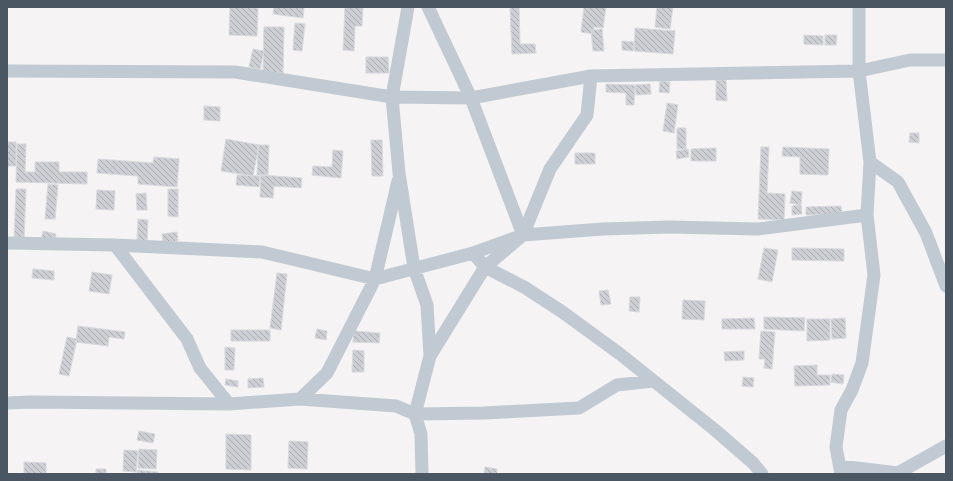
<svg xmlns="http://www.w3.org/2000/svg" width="953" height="481" viewBox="0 0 953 481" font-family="Roboto,sans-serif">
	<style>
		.building { fill: url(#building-back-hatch); stroke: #d7d9de }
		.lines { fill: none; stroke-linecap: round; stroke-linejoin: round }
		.street { stroke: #c1cad2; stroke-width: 13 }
	</style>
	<defs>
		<pattern id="building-back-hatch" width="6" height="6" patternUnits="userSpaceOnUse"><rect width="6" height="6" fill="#cdcfd5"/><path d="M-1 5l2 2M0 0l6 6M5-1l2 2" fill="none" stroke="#a8abb0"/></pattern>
	</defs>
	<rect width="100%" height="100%" fill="#f5f3f3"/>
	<path class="building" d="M230,7L258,8L257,36L229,35Z
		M274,7H304L303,18L273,14Z
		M345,7H363L362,26H355L354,51L343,50Z
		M510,7H519L520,44H535L536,53L512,54Z
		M584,7H606L603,28L594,27L593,34L581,32Z
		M657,7H673L670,29L655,27Z
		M295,23L305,24L302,51L293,50Z
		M264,27H284L283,73L263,72Z
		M635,28L675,31L673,54L634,51Z
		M602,29L604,51H593L591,30Z
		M804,35L823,36V45L804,44Z
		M825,35H837L836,45H825Z
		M622,41L634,42L633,51L622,50Z
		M253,49L264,51L260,69L249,67Z
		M366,57H388L389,73H366Z
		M716,80H726L727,101L716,100Z
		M660,81L670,82L669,93L659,92Z
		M606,84L635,85L634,105H626V93L606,92Z
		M650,84L651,94L636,95L635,85Z
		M667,103L678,105L674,133L663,131Z
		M204,106L220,107V121L204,120Z
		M677,128H686V149H677Z
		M910,133H919V143L909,142Z
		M226,139L259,145L253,176L221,171Z
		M371,140H382L383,176H372Z
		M7,142H16V166H7Z
		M17,144H26L25,172H35V162H59V172H87V184L16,182Z
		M258,145H269L268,175H257Z
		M761,147H769L767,193L785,194L784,220L758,219Z
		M783,147L829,149L828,175L800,174V157L782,156Z
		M716,148V161H691V149Z
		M688,149L689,157L677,159L676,151Z
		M333,150L343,151L341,178L312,175L313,166L332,167Z
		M575,153H595V164H575Z
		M154,157L179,159L177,187L138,184V176L97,173L98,159L153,163Z
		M237,175L260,176L259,187L236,185Z
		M261,175L302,178L301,188L274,186L273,198L260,197Z
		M48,184L58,185L55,219H45Z
		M16,189H26L24,240H14Z
		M168,189H178V217L168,216Z
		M97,190L115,191L114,210L96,209Z
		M792,191L802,192L801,205L790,203Z
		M146,193L147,210H137L136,194Z
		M801,205L802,214L792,215V206Z
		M841,206L842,214L806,215V207Z
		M138,219L148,220L147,242L137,241Z
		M43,231L56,234L54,243L41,240Z
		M177,232L178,241L163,243L162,234Z
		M764,248L778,250L772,282L758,279Z
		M792,248L844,249V261L792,260Z
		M33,269L54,271V280L32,278Z
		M92,272L112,275L109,294L89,291Z
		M277,273L287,274L281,330L270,328Z
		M608,290L611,304L601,305L599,291Z
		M630,297H640L639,312L629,311Z
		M683,300L705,301L704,320L682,319Z
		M764,317L805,318L804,331L764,329Z
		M754,318L755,329H722V319Z
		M845,318L846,338L832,339L831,319Z
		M807,319H830V340L807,341Z
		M78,326L125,332L124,339L109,337L108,346L76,342Z
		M317,329L327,331L326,340L315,338Z
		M231,330H270V341H231Z
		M354,331L380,333L379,343L353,342Z
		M761,331L775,332L772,369L764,368L765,359H759Z
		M67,337L77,339L69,376L59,374Z
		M225,347L235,348L234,370H225Z
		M353,350L364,351V372H352Z
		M744,351V360L725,361L724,352Z
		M817,365V375H830V385L795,386L794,366Z
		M832,374L844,375L843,384L831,382Z
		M743,377L754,378L753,387L742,386Z
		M263,378L264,387L248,388V379Z
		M226,379L238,381V387L225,385Z
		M139,431L155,434L153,443L137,440Z
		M226,434L251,435V470L226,469Z
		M289,441L308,442L307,469L288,468Z
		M139,449L157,450L156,469L138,468Z
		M124,450L138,451L136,472L123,471Z
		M24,462L46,463V474H24Z
		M485,467L497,469V474H484Z
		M96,469H106V474H96Z
		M137,470L158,472V474H137Z"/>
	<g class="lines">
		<path class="street" d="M408,7L392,97L399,173L414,268L427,305L430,356L415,414L421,434L422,474
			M428,7L471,98L523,235
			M7,71L235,72L392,97L471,98L591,76L859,71L910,60H946
			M870,162L898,182L926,233L946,286
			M7,243L115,245L262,252L375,279L473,253L523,235L603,229L669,227L758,229L867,215
			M115,245L187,339L200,368L229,404
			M473,253L485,267L524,287L561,311L620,354L715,430L753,463L762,474
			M430,356L485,267L523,235L550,169L587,115L591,76
			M300,399L327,373L375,279L398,181
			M7,403L31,402L229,404L300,399L396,406L415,414L484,413L579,408L617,385L653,381
			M840,466L898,473L946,446
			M841,474L836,447L841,410L852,390L862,363L874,275L867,215L870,162L859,71V7"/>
	</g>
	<rect width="953" height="481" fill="none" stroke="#4a5661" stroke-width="16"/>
</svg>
